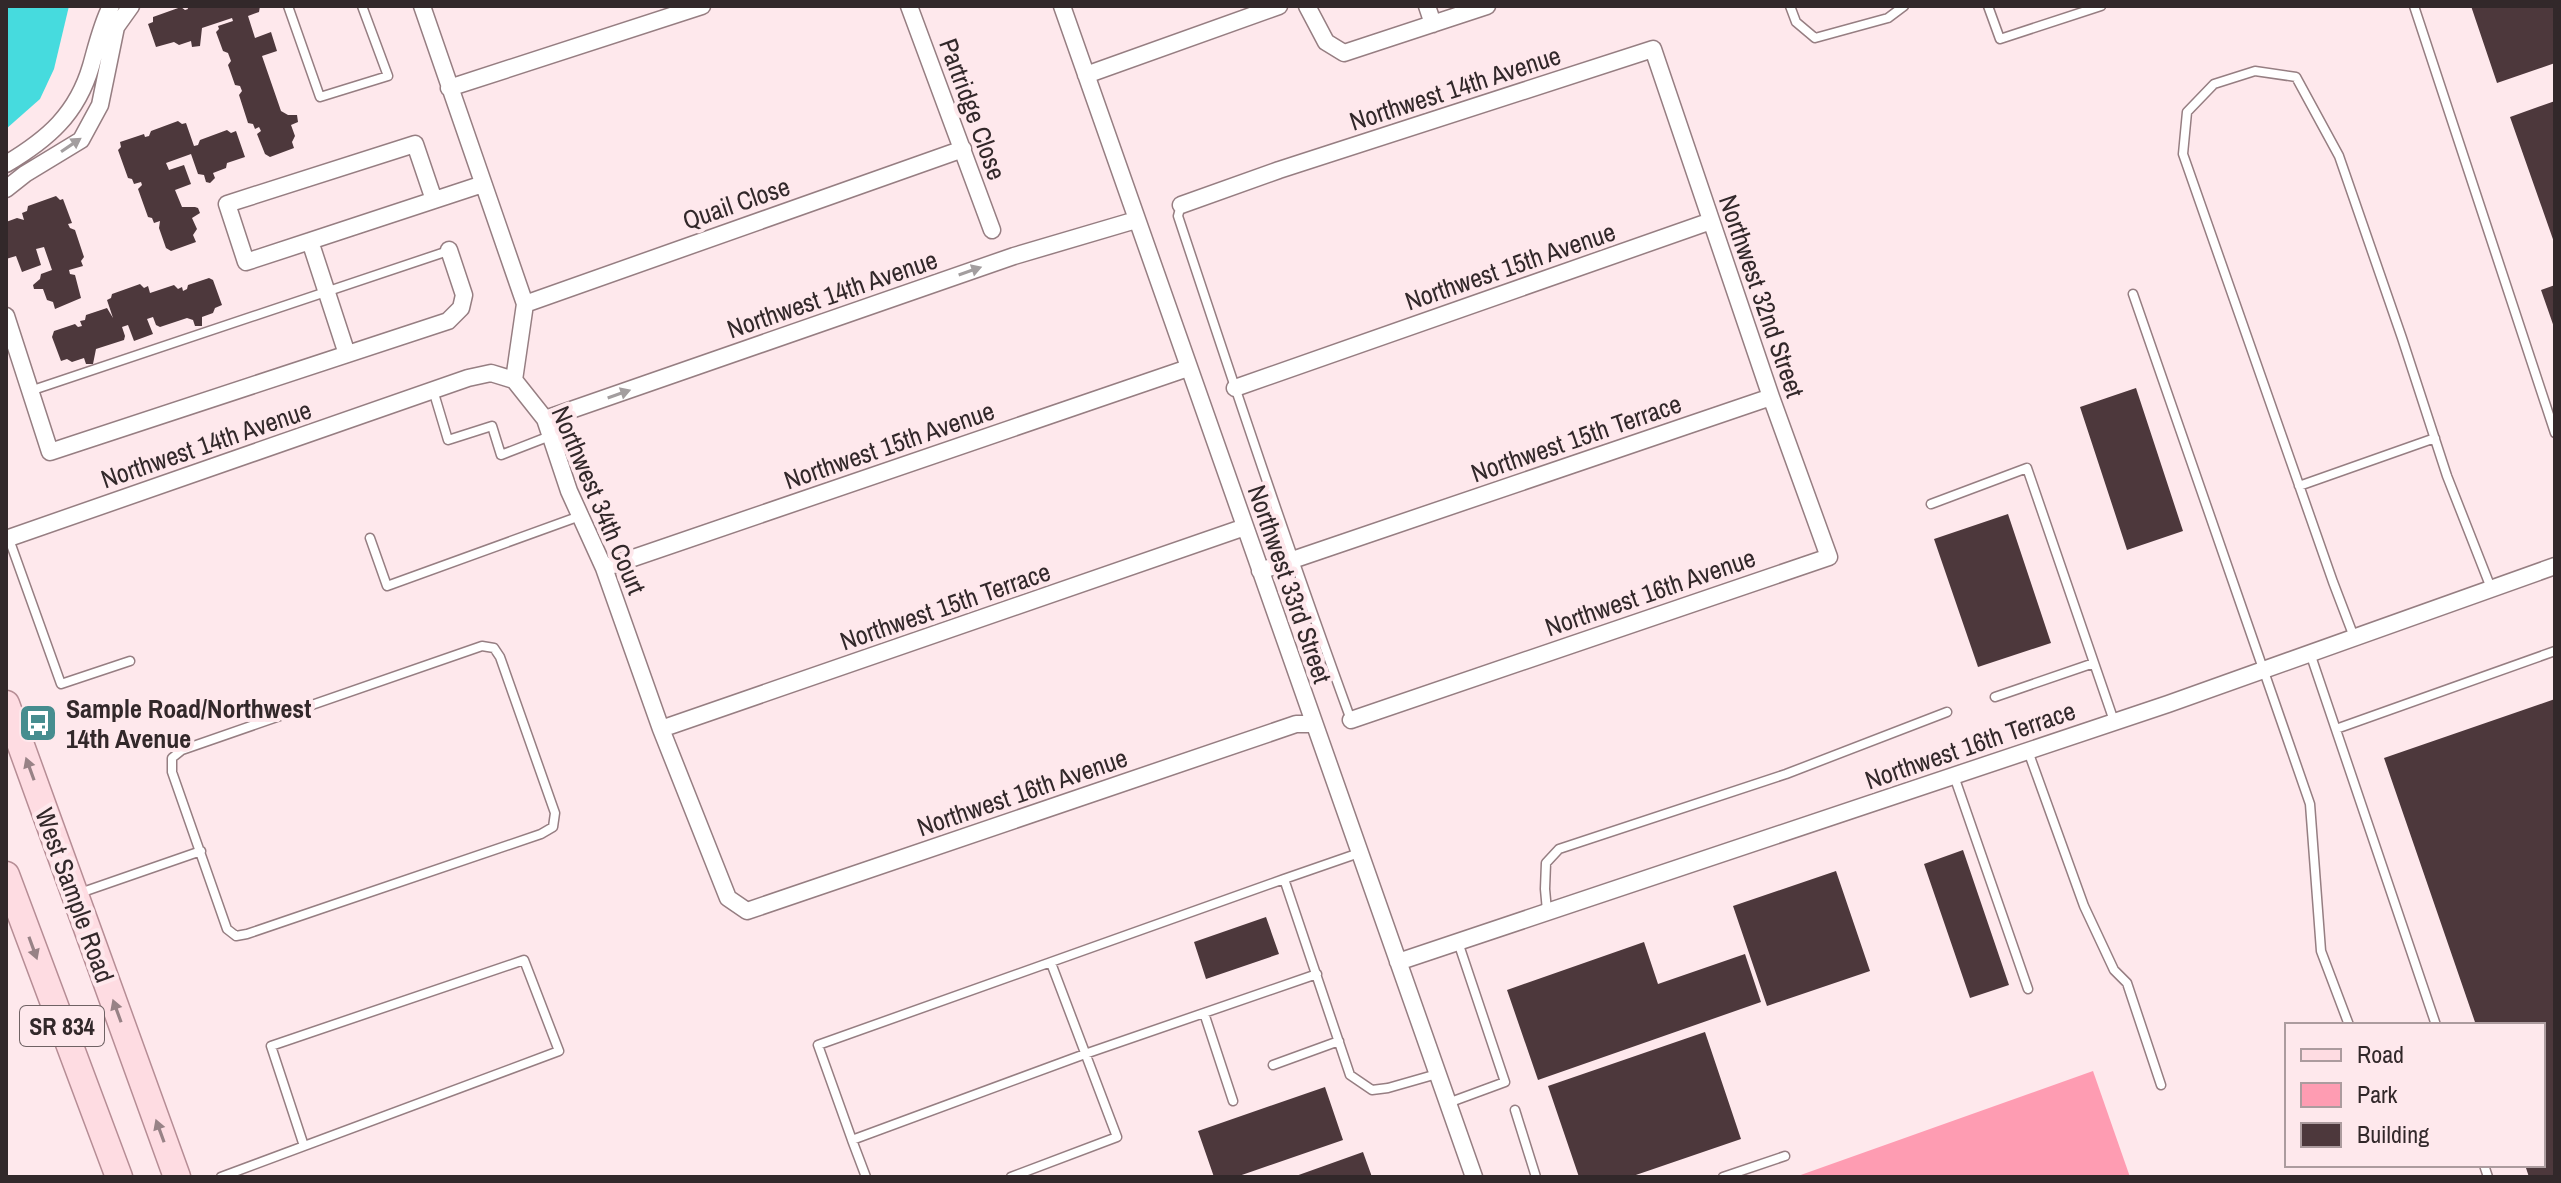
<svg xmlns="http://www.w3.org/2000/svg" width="2561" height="1183" viewBox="0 0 2561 1183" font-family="'Archivo Narrow',sans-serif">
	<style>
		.green { fill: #fe9cb2 }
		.water { fill: #46dbde }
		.building { fill: #4d383c }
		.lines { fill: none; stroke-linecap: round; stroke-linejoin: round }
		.lane-casing { stroke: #967e82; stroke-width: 11 }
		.street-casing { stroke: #967e82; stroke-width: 19 }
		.primary-casing { stroke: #b68d95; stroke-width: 29 }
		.lane { stroke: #fff; stroke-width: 8 }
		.street { stroke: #fff; stroke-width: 16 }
		.primary { stroke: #fedce2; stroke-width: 26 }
		.oneway { fill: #a39e9f }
		.oneway2 { fill: #988286 }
		.labels { text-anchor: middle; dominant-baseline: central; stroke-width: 8; stroke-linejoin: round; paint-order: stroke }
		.shield { fill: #fee8ec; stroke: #6f6264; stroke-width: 2 }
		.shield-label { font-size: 24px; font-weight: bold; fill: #32282a }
		.street-label { font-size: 26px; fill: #32282a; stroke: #fee8ec }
		.poi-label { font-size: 26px; font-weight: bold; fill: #32282a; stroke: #fee8ec; text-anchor: start }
	</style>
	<rect width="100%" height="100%" fill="#fee8ec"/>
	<path class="green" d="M2093,1071L2130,1177H1795Z"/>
	<path class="water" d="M6,6H69L54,69L40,99L6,129Z"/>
	<path class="building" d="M187,6H260L259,12L248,16L255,38L271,32L277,51L262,56L281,111L288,115H297L298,122L291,125L295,136L292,142L294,148L270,157L265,154L257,134L261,131L259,127L255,129L253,124L248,123L239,95L242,91L240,86L235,85L228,65L231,61L228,53L223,51L216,32L219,29L218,26L233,21L232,18L202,28L200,46L192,47L191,41L179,45L174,42L156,47L148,24L153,22V17L181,7L185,10L188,9Z
		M2471,6H2555V63L2497,83Z
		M2555,101V245L2510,117Z
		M178,121L182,124L186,123L194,146L198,145L200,140L227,130L231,133L236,131L245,157L227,163L226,168L213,173L215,178L210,183L206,182L204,175L198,174L191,154L166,163L169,170L184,165L191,184L175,190L182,207H195L198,208L200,213L192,218L197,229L193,235L196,242L171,251L166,248L159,228L160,221L154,223L152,218L148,217L138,189L142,185L141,182L134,184L132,179L128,178L118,150L121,147L120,142L144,134L145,137L149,136L151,131Z
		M56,196L60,200L63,199L72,223L68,224L70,228L75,230L84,257L81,261L83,266L69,270L70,274L75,275L81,298L55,309L53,302L47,300L43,289H34L33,285L40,279L41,274L52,270L44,247L36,249L41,265L22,272L16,256L6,259V222L17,218L24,220L22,213L27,211L28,206Z
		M209,278L213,280L222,305L215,308L213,313L202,317V326H195L193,320L187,318L160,327L156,325L153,317L147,319L153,334L134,341L128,325L122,327L125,336L124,340L96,349L93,364H86L84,358L72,362L67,359L61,361L52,337L54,331L75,324L78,327L82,326L80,321L85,320L86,315L107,308L113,318L107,300L111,298L112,294L140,284L144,288L148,286L150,293L174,285L178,289L182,287L183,291L187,289L188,285Z
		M2555,285V330L2541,290Z
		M2136,388L2183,531L2127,550L2080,407Z
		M2008,514L2051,643L1978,667L1934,539Z
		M2555,699V1177H2529L2525,1165H2543V1025H2476L2384,758Z
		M1963,850L2009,985L1970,998L1924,864Z
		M1836,871L1870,971L1767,1006L1733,906Z
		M1266,917L1279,954L1206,979L1194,942Z
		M1644,942L1658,984L1745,954L1761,1002L1538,1080L1507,990Z
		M1705,1032L1741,1139L1630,1177H1579L1548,1086Z
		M1325,1087L1343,1140L1236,1177H1214L1198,1131Z
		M1363,1152L1372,1177H1293Z"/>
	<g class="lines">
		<g class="lane-casing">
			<path id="lane" d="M288,6L320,97L388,76L362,6
				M1790,6L1796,22L1815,38L1888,18L1904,6
				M1988,6L2000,39L2101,6
				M2414,6L2555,433
				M1181,205L1178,216C1234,385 1290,553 1351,720
				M2133,294L2310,804L2321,951L2349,1025
				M433,390L448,440L492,426L501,455L550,436
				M30,391L448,251
				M2299,486L2435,438
				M1931,504L2027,468L2114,721
				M370,538L387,586L580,516
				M9,539L61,684L130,661
				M2354,637L2333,582L2183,154L2187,112L2214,84L2255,71L2296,77L2339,156L2402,338L2447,476L2491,588
				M482,646L494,648L500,657L555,813L553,827L541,834L247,934L236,936L227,929L172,772V758L182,750Z
				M2310,653L2436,1025
				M1995,697L2094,663
				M2336,729L2555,651
				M2028,751L2084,906L2114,970L2127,983L2161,1085
				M1954,776L2028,989
				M1359,853L1284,879L1350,1075L1372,1090L1388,1088L1437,1074
				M1284,879L818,1045L852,1140L1085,1054L1317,974
				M77,894L201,851
				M1547,911L1545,889L1546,863L1559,849L1786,774L1947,712
				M1204,1013L1233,1101
				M1273,1065L1339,1041
				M1448,1103L1505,1082L1458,942
				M1515,1110L1536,1177
				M852,1140L866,1177
				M2484,1165L2488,1177
				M221,1177L559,1051L524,960L271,1046L304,1146
				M1011,1177L1117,1137L1051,963
				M1723,1177L1785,1156"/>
		</g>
		<g class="street-casing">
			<path id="street" d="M422,6L525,304L514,380L545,419L569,491L604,568L661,729L728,898L747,911L1296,724H1313
				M909,6L992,230
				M1062,6L1474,1177
				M1307,6L1326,42L1344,53L1487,6
				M1427,6L1433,24
				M1086,75L1279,6
				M449,88L702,6
				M6,164C48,139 77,114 91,66C97,45 101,26 111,6
				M6,189L25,174L81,140L100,105L116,27L131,6
				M1181,205L1279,170L1653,49L1771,397L1829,557L1351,720
				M310,241L483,184
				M525,304L963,149
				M6,316L50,452L448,321L461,308L464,295L449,250
				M347,354L310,241L246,262L227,204L415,144L434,200
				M1235,388L1711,221
				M545,419L1014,256L1136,220
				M6,539L468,378L491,373L514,380
				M604,568L1188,368
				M1260,571L1771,397
				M661,729L1245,527
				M1398,962L2168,704L2555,566"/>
		</g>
		<g class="primary-casing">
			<path id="primary" d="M6,704L177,1177
				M6,875L119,1177"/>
		</g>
		<use href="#lane" class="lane"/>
		<use href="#street" class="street"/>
		<use href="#primary" class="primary"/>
	</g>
	<defs><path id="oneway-solid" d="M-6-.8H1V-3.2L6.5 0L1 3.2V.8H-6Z" transform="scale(2)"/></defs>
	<g class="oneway">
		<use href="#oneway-solid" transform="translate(71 145) rotate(-34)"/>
		<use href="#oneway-solid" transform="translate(970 271) rotate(-19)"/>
		<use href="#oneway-solid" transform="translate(619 394) rotate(-19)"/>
	</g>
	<g class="oneway2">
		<use href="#oneway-solid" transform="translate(30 769) rotate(-110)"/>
		<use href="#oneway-solid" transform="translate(33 948) rotate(70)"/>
		<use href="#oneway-solid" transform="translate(117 1011) rotate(-110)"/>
		<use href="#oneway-solid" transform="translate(160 1131) rotate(-110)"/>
	</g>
	<defs>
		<g id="bus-square" transform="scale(2)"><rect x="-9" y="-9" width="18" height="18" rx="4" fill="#468d8f" stroke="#fee8ec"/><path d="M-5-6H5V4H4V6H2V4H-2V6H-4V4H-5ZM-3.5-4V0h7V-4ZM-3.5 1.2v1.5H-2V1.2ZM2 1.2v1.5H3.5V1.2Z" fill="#fff"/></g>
	</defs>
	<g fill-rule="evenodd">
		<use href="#bus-square" x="38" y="723"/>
	</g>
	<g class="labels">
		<rect class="shield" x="20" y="1006" width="84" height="40" rx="6"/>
		<g class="shield-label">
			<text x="62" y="1026">SR 834</text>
		</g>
		<g class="street-label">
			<text transform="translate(1455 88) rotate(-18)">Northwest 14th Avenue</text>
			<text transform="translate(973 109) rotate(70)">Partridge Close</text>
			<text transform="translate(736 203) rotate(-19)">Quail Close</text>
			<text transform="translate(1510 266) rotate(-19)">Northwest 15th Avenue</text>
			<text transform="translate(832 294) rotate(-19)">Northwest 14th Avenue</text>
			<text transform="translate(1762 296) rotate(71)">Northwest 32nd Street</text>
			<text transform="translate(1576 438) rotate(-19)">Northwest 15th Terrace</text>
			<text transform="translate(206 444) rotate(-19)">Northwest 14th Avenue</text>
			<text transform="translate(889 445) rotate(-19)">Northwest 15th Avenue</text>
			<text transform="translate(599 500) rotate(67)">Northwest 34th Court</text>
			<text transform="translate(1290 584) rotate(71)">Northwest 33rd Street</text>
			<text transform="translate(1650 592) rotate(-19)">Northwest 16th Avenue</text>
			<text transform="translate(945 606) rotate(-19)">Northwest 15th Terrace</text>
			<text transform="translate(1970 745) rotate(-19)">Northwest 16th Terrace</text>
			<text transform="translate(1022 792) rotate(-19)">Northwest 16th Avenue</text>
			<text transform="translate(75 895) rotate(70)">West Sample Road</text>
		</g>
		<g class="poi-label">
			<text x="66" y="708">Sample Road/Northwest<tspan x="66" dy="30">14th Avenue</tspan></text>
		</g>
	</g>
	<rect width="2561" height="1183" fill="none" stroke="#32282a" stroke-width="16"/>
	<rect x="2285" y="1023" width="260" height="144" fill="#fee8ec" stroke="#ac9b9e" stroke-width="2"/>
	<rect x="2301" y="1049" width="40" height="12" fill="#fedce2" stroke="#ac9b9e" stroke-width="2"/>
	<text x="2357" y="1063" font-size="24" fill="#32282a">Road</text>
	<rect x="2301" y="1083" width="40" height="24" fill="#fe9cb2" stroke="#ac9b9e" stroke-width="2"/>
	<text x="2357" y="1103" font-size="24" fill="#32282a">Park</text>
	<rect x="2301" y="1123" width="40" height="24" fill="#4d383c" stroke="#ac9b9e" stroke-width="2"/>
	<text x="2357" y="1143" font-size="24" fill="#32282a">Building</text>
</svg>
